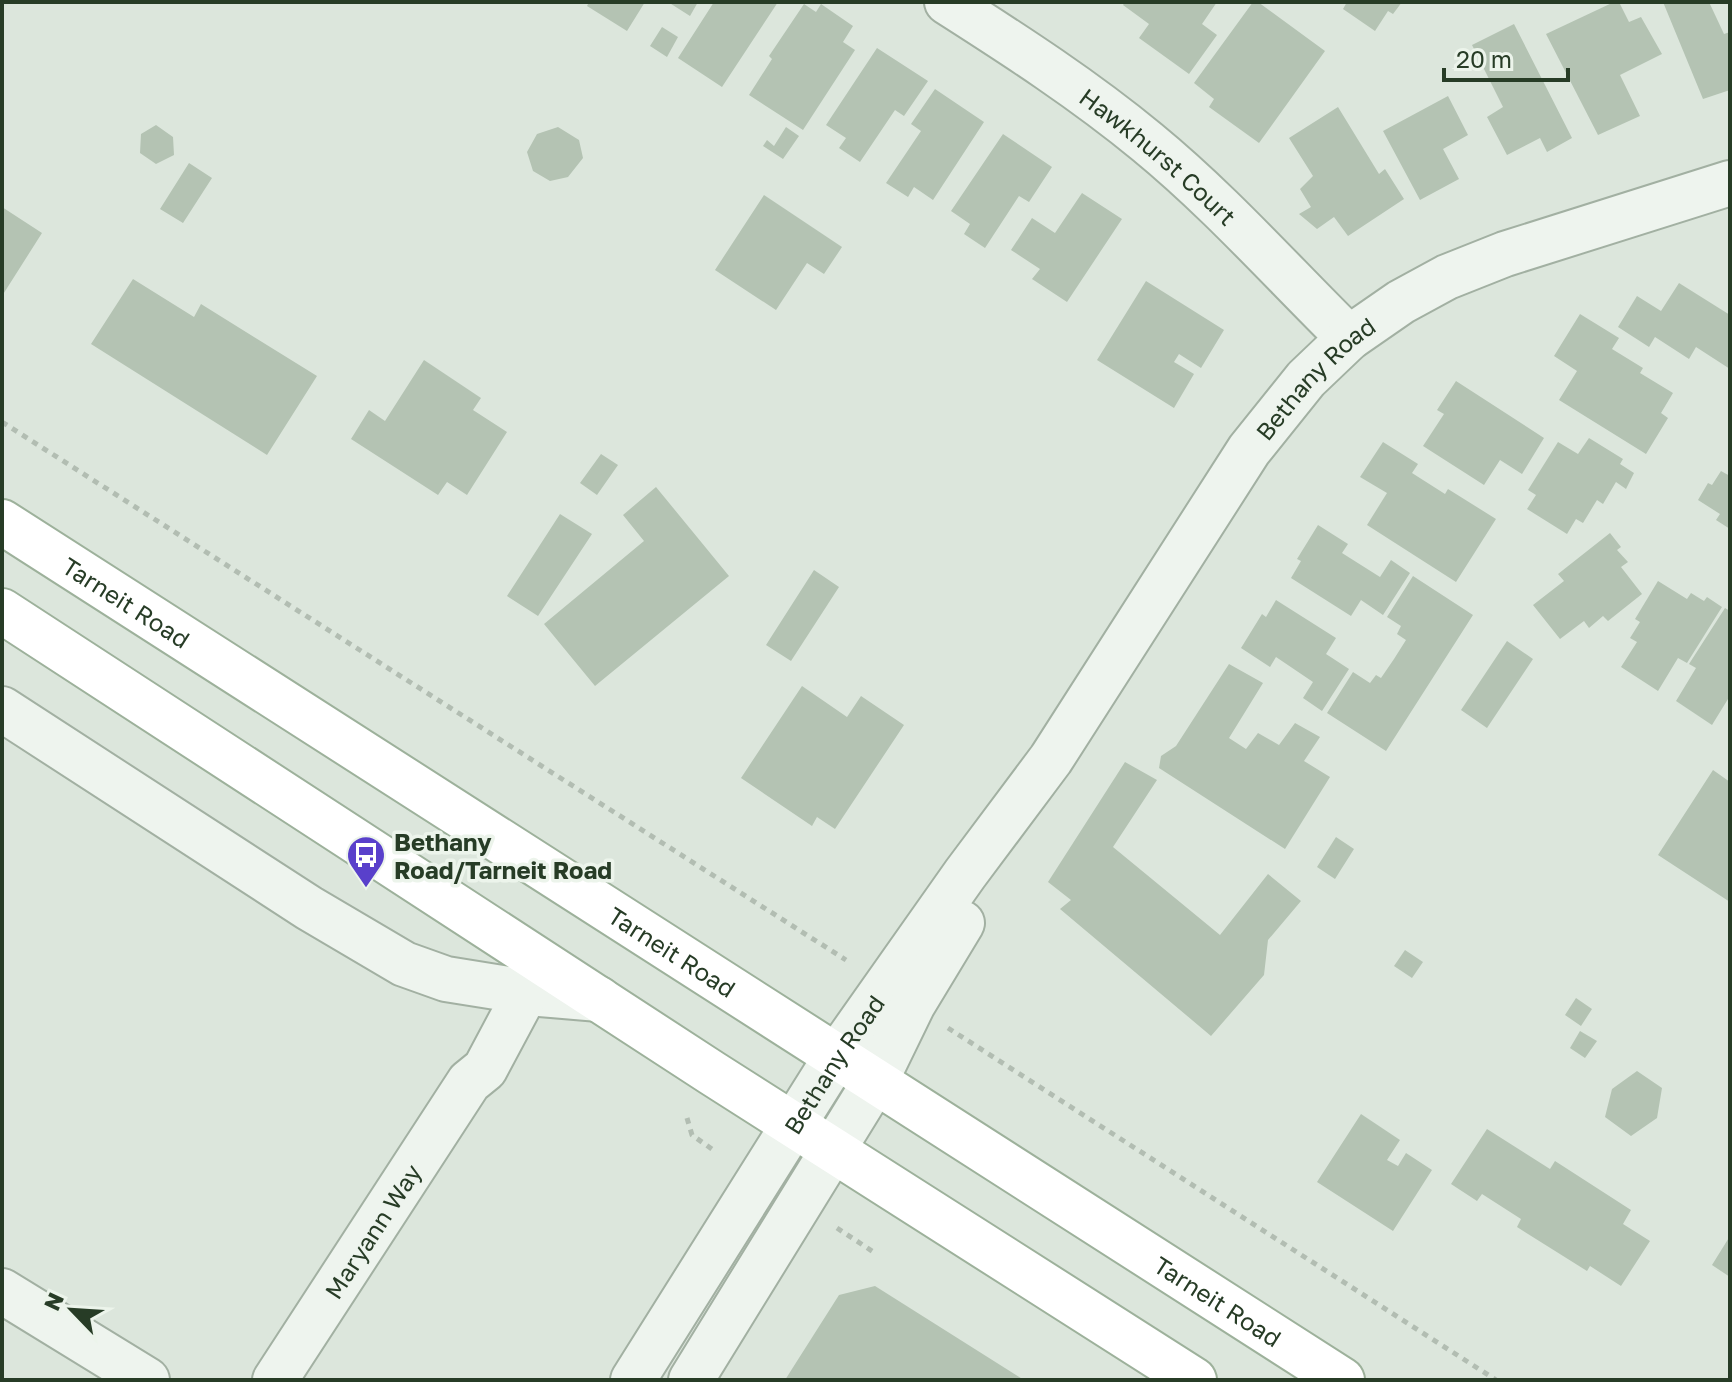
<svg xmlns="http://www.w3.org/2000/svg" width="1732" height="1382" viewBox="0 0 1732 1382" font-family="'Golos Text',sans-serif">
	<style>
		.building { fill: #b4c3b3 }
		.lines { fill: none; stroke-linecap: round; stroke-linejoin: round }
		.minor-casing { stroke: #a2b0a2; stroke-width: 48 }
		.major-casing { stroke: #9db19b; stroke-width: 48 }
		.path { stroke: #b2bdb2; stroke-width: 5; stroke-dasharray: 6 6; stroke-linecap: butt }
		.minor { stroke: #eef4ee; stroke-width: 44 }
		.major { stroke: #fff; stroke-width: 44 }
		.labels { text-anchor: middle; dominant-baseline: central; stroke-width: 7; stroke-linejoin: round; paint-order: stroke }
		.street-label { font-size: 24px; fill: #273c26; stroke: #ecf4eb }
		.poi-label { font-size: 24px; font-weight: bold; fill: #273c26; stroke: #ecf4eb; text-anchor: start }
	</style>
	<rect width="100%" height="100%" fill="#dce6dc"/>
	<path class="building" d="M589,2H645L627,31L587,6Z
		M668,2H698L690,16Z
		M714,2H778L722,87L678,58Z
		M1125,2H1217L1202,24L1217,35L1189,74L1139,38L1149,24L1123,5Z
		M1253,2H1258L1325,51L1259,143L1209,107L1214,99L1194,83Z
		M1347,2H1402L1393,14L1388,11L1375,31L1343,9Z
		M1614,2H1619L1629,22L1641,17L1662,54L1620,75L1640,116L1598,135L1546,34Z
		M1663,2H1709L1724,34L1730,32V90L1703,99Z
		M804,4L816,12L821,4L853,26L843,42L855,50L803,130L749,95L772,59L769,56Z
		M1514,24L1572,138L1547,152L1540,138L1507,155L1487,117L1503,107L1472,45Z
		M662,27L678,37L667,57L650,46Z
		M877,48L928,81L904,116L895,110L860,162L839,148L846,138L826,125Z
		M935,89L984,122L933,200L914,187L908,197L886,183L921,131L911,124Z
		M1448,96L1468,135L1443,149L1459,179L1420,200L1383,131Z
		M1338,107L1379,174L1385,169L1404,199L1348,236L1334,217L1317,229L1299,214L1311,207L1300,189L1313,176L1289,138Z
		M156,125L173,137L174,155L156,164L140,153L141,134Z
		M558,127L579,140L583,158L568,177L550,181L533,171L527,152L537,134Z
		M786,127L799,136L783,159L763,146L767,140L774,146Z
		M1003,134L1052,167L1029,202L1019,196L985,248L964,234L970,224L951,211Z
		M189,163L212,178L183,223L160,209Z
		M1082,193L1122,219L1067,302L1032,279L1040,269L1011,250L1032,218L1055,233Z
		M764,195L842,247L824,274L807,263L776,310L715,270Z
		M2,207L42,233L2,296Z
		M133,279L194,317L201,304L317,376L267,455L91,344Z
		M1146,281L1224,330L1201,368L1179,354L1174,362L1194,374L1174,408L1097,360Z
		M1679,283L1730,315V369L1696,347L1689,359L1655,337L1649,347L1618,327L1637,296L1661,311Z
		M1580,314L1619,338L1612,349L1643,368L1640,373L1673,393L1661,413L1668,418L1646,454L1559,400L1577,371L1554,356Z
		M424,360L481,398L473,410L507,432L467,495L447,482L438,495L351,439L369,410L385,421Z
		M1456,381L1544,438L1522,474L1500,460L1484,485L1423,446L1444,414L1437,410Z
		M1589,438L1623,459L1620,464L1634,473L1626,489L1616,482L1603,504L1597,500L1583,523L1576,519L1567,534L1527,509L1536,495L1528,490L1558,442L1578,454Z
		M1383,442L1418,464L1412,473L1445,494L1448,489L1496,519L1456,582L1367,525L1387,493L1360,477Z
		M601,454L618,465L597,495L580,483Z
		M1721,471L1730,476V529L1716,520L1720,514L1698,500L1708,483L1712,485Z
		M656,487L729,576L595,686L544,624L644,541L623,515Z
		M560,514L592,534L538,616L507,596Z
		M1318,525L1348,544L1342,553L1380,577L1391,560L1410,573L1383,615L1361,600L1351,616L1291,578L1301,561L1297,559Z
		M1610,533L1621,547L1617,550L1628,562L1621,567L1642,594L1608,621L1603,616L1589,628L1584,621L1560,639L1533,605L1564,581L1558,574Z
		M814,570L839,587L791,661L766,645Z
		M1413,576L1473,615L1386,751L1327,713L1353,672L1370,683L1376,675L1381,678L1394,659L1406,640L1397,634L1401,626L1387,617Z
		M1658,581L1687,599L1691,593L1704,601L1707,597L1722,607L1687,663L1678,658L1658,691L1621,667L1637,642L1630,638L1640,622L1635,619Z
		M1276,600L1336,638L1326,654L1349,669L1322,711L1303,698L1313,682L1276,657L1270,667L1241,648L1262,614L1266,617Z
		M1725,608L1730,611V700L1728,699L1712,725L1676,701L1696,668L1689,664Z
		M1507,641L1533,659L1487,728L1461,710Z
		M1229,664L1263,683L1229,738L1246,749L1258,733L1279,745L1295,723L1320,737L1304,761L1330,777L1285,849L1159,768L1161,756L1176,746Z
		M802,686L847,717L861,696L904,725L835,829L817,817L812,826L741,778Z
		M1125,762L1157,780L1113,847L1220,935L1268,874L1301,901L1268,940L1264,975L1211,1036L1060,909L1071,900L1048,882Z
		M1713,770L1730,782V902L1658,855Z
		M1336,837L1354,849L1335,879L1317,867Z
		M1405,950L1423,962L1412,978L1394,966Z
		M1576,998L1592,1009L1581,1026L1565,1015Z
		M1580,1031L1597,1041L1585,1058L1570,1048Z
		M1637,1071L1662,1088L1657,1118L1631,1136L1605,1117L1612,1089Z
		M1361,1114L1400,1140L1387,1160L1398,1166L1406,1153L1432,1170L1393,1231L1317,1182Z
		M1487,1129L1550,1169L1555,1161L1631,1210L1623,1224L1650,1241L1621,1286L1590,1266L1587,1271L1517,1227L1521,1219L1482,1194L1477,1201L1451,1184Z
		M1730,1236V1277L1712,1265Z
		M875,1286L1024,1380H785L839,1295Z"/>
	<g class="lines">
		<g class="minor-casing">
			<g id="minor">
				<path id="s1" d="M947,2C1016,46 1084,90 1147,142C1219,201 1282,272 1349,338"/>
				<path d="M2,709L309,908L404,964L446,979L540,994L599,999"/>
				<path d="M2,1291L147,1380"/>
				<path id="s2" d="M275,1380L469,1082L485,1069L526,992"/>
				<path id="s3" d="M633,1380L836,1057L965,874L1051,759L1249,450L1306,379L1349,338L1401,302L1447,277L1505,254L1730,183"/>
				<path d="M691,1380L876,1080L913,1004L962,923"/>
			</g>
		</g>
		<g class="major-casing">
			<g id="major">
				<path id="s4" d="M2,522L1342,1380"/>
				<path d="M2,611L712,1073L1194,1380"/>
			</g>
		</g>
		<path class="path" d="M2,422L846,960
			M948,1028L1496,1380
			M687,1118L692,1135L716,1152
			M837,1228L875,1253"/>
		<use href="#minor" class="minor"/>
		<use href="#major" class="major"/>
	</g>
	<defs>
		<g id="bus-pin" transform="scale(2)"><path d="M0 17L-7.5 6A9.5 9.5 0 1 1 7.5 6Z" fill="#5940cb" stroke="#ecf4eb"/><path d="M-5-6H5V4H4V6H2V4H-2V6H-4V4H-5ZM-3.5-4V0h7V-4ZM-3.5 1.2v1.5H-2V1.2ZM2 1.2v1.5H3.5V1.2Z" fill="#fff"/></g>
	</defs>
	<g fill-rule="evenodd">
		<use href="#bus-pin" x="366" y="855"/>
	</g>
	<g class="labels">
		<g class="street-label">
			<text stroke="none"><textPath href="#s1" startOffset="262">Hawkhurst Court</textPath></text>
			<text stroke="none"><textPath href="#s3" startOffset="1214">Bethany Road</textPath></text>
			<text stroke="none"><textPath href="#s4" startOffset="148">Tarneit Road</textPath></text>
			<text stroke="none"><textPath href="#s4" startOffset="796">Tarneit Road</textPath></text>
			<text stroke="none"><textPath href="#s3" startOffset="374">Bethany Road</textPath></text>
			<text stroke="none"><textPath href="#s2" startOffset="178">Maryann Way</textPath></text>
			<text stroke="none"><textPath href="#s4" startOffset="1444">Tarneit Road</textPath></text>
		</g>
		<g class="poi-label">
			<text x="394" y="841">Bethany<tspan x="394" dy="28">Road/Tarneit Road</tspan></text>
		</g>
	</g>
	<rect width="1732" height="1382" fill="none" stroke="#273c26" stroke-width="8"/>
	<g transform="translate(72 1310) rotate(295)" stroke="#ecf4eb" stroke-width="6" paint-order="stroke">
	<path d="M0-6L14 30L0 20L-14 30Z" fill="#273c26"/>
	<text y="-12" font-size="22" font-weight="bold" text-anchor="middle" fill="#273c26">N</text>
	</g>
	<path d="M1444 68v12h124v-12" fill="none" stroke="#273c26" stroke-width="4"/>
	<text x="1456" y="68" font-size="24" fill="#273c26" stroke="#ecf4eb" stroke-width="6" paint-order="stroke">20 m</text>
</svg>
